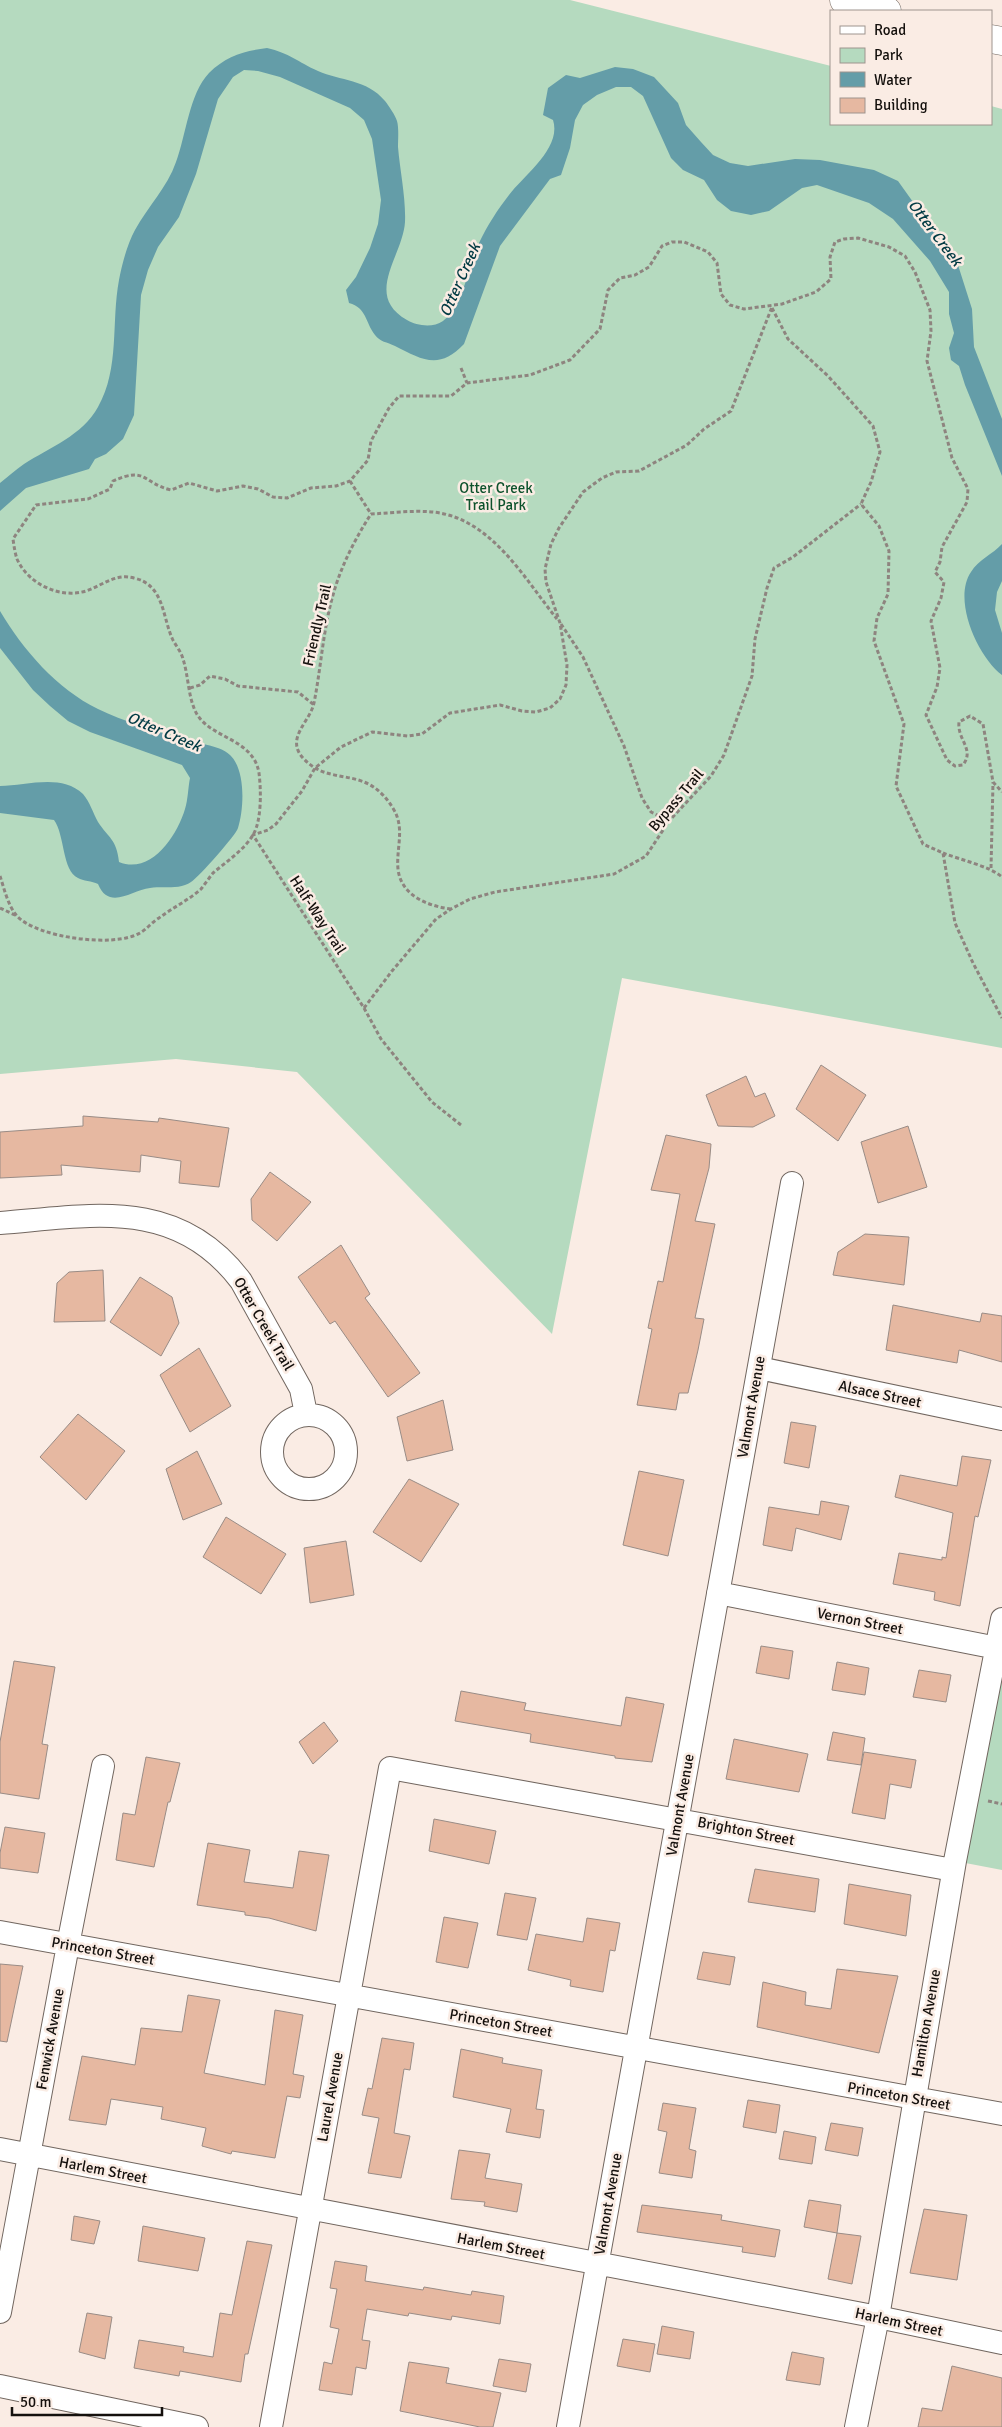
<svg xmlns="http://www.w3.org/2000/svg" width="1002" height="2427" viewBox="0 0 1002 2427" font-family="Signika,sans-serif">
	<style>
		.green { fill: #b5dabf }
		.water { fill: #649da8 }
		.building { fill: #e6b8a1; stroke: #998c86 }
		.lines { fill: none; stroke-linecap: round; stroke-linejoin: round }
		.minor-casing { stroke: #71665f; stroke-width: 24 }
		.motorway-casing { stroke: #71665f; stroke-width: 29 }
		.path { stroke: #8e847f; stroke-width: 3; stroke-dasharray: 4 2.5; stroke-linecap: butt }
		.minor { stroke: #fff; stroke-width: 22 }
		.motorway { stroke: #fff; stroke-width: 28 }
		.labels { text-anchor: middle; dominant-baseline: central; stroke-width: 5; stroke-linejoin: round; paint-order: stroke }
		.park-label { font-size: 15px; fill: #0d522c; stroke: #faece4 }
		.street-label { font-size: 15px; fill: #14100d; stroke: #faece4 }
		.water-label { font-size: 16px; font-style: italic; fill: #013a43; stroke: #faece4 }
	</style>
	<rect width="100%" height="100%" fill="#faece4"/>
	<path class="green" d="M0,0H570L831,66V124H991V106L1002,109V1048L622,978L552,1334L297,1072L176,1059L0,1074Z
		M1002,1649V1870L955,1861Z"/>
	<path class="water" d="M267,48C289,53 298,62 318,71C340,81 367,79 385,101C389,106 395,115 397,121C399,128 398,139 398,147C400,171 406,198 405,222C403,256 363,295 407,320C417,326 433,328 443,321C462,307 470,264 479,243C487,226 498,209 509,195C524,175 562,148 553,120L543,115L548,88L566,75L580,78L615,67L633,69L654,77L678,103L686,125L701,142L713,155L730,163L748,166L795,159L820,160L874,170L898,181L958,265L972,309L974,347L1002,419V476L965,385L959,366L951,360L949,348L954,333L949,314V292L930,261L893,219L869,203L817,185L802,188L769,211L751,215L731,211L717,200L704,180L683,170L671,158L643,96L631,87H616L597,95L583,105L575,120L570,148L561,175L550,179L500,246L464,344C439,371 421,359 395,346C387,342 380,342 375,335C365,322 367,308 349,303L346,290L356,277L370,248L378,224L381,200L372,139L364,120L350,108L280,77L258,71L244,70L233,77L218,99L196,174L179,217L158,247L148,270L141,295L134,415L123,439L106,454L95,459L89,469L26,488L0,511V483C8,477 15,470 24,464C49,448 83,435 98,407C120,368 111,322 119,280C122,264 127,245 135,230C148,206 167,188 176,162C186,136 189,94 209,73C226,56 244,51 267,48Z
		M1002,544V581L997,592L995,610L1002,633V675C978,657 952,600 971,572C978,560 993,554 1002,544Z
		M0,611C23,650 57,689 98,709C124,722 153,729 180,739C196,744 218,744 230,755C246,770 244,809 238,828C236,835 199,877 191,882C180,890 163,886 150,888C132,890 109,911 98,884C92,881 83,881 78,878C62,871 65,835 54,820L0,813V786C26,786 61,773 83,794C90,802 93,813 98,822C109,839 116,838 119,862C151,875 177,836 185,809C188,800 188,788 190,778L182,765L90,732L68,721L50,706L33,690L0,648Z"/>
	<path class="building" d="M821,1065L866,1095L838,1141L796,1109Z
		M746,1076L755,1097L765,1093L775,1116L753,1127L718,1126L706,1095Z
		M83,1116L158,1122L159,1118L229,1128L219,1187L179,1183L181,1161L141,1155L140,1172L61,1165L62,1175L0,1178V1132L83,1126Z
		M908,1126L927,1187L878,1203L861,1142Z
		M666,1135L711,1144L709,1168L695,1221L715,1224L695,1318L704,1319L698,1350L688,1393H679L676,1410L637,1405L652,1329L648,1328L658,1281L663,1282L680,1194L651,1190Z
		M270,1172L311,1202L277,1241L252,1220L251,1199Z
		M865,1234L909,1237L904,1285L833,1275L838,1252Z
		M341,1245L370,1294L365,1298L420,1373L388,1397L335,1321L330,1324L298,1277Z
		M103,1270L105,1321L54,1322L57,1283L69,1272Z
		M140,1277L172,1297L179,1323L161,1356L110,1322Z
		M893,1305L980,1322L982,1313L1002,1316V1362L959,1350L957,1363L886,1350Z
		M199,1348L231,1406L190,1432L160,1375Z
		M443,1400L453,1450L407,1461L397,1417Z
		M78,1414L125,1451L86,1500L40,1457Z
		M791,1422L816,1426L809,1468L784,1463Z
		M197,1451L222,1504L183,1520L166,1469Z
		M962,1456L991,1460L978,1517L975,1516L960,1606L934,1600L935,1592L893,1584L899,1553L942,1560V1557L946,1558L953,1513L895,1497L900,1475L957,1486Z
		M639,1471L684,1480L668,1556L623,1545Z
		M409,1479L459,1504L421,1562L373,1532Z
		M821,1501L849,1506L841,1540L796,1528L792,1551L763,1545L769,1507L819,1515Z
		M226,1517L286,1554L261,1594L203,1557Z
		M346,1541L354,1595L310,1603L304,1548Z
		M761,1646L793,1651L789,1679L756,1673Z
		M14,1661L55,1667L42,1744L48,1745L39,1799L0,1793V1742Z
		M837,1662L869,1668L865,1695L832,1690Z
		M919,1670L951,1675L946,1702L913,1697Z
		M461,1691L526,1703L524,1710L621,1726L626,1697L664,1704L652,1762L615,1758V1756L530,1742L531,1734L455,1721Z
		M324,1722L338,1741L313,1764L299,1742Z
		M833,1732L865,1738L861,1765L827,1760Z
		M734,1739L808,1754L799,1792L726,1779Z
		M864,1752L916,1760L911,1788L890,1784L885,1819L852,1813Z
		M146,1757L180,1763L170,1802H168L154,1867L116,1860L123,1813L135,1815Z
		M434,1819L496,1831L489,1864L429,1851Z
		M5,1827L45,1833L38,1873L0,1868V1853Z
		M208,1843L250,1850L244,1882L293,1888L299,1851L329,1855L316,1931L269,1918L245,1915V1912L197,1905Z
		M755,1869L819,1879L815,1912L748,1902Z
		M849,1884L911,1895L906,1936L844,1924Z
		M505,1893L536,1898L527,1940L497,1935Z
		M444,1917L478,1923L468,1968L436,1962Z
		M587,1918L620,1923L615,1951L610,1950L603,1992L570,1986L571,1980L528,1970L536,1934L583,1942Z
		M703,1952L735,1957L730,1985L697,1979Z
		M0,1964L23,1966L7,2042L0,2041Z
		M837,1969L898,1976L879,2053L757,2027L763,1982L806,1992L805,2005L831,2009Z
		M188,1995L220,2000L204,2073L265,2085L275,2010L303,2015L293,2074L304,2076L300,2098L287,2096L275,2158L232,2151L231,2154L202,2146L206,2128L161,2119L163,2107L111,2099L106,2125L69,2120L82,2056L135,2065L141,2028L182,2032Z
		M382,2038L414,2043L410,2070L404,2069L394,2133L410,2136L401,2178L368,2173L379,2118L362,2115L368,2088L372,2089Z
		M461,2049L503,2058L502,2063L542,2070L536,2109L544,2110L540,2138L506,2132L511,2109L453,2097Z
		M748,2100L780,2105L776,2133L743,2127Z
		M663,2103L696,2108L689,2149L696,2151L692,2178L659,2173L667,2132L658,2130Z
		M831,2123L863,2128L858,2156L825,2150Z
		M784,2131L816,2137L812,2164L779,2159Z
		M459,2150L490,2154L485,2178L522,2184L517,2212L484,2206L485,2202L451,2199Z
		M809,2200L841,2205L837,2233L804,2227Z
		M642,2205L722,2215L721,2220L780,2230L775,2257L742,2252L743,2247L637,2232Z
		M924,2209L967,2215L957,2280L910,2273Z
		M74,2216L100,2221L94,2244L71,2240Z
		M143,2226L205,2238L198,2271L138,2261Z
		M837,2233L861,2236L852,2284L828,2279Z
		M247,2241L272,2245L248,2354H245L241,2382L180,2371L179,2376L134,2368L139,2340L184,2347L183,2352L213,2357L220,2313L232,2315Z
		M335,2261L367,2266L365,2281L423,2290L424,2287L471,2295L472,2291L504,2296L500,2324L452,2316L451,2320L409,2313L408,2316L367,2309L362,2340L370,2341L366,2369L356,2367L352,2395L319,2390L324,2362L332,2364L339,2329L330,2327L337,2289L330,2288Z
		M87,2313L112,2317L105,2359L79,2352Z
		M662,2326L694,2332L690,2359L657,2354Z
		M623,2339L655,2344L650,2372L617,2366Z
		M792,2352L824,2358L820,2385L786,2380Z
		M499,2359L531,2364L526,2392L493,2386Z
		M409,2362L449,2368L446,2383L501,2393L493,2427H480L400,2411Z
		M952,2366L1002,2378V2427H918L922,2408L942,2411Z"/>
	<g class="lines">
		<g class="minor-casing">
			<path id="minor" d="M0,1223C91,1216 177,1196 241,1281L301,1389L306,1414
				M759,1368L1002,1419
				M272 1452a37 37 0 1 1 74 0a37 37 0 1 1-74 0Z
				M718,1593L1002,1649
				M0,1932L1002,2114
				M0,2149L878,2317L1002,2343
				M0,2312L68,1945L103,1766
				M0,2386L197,2427
				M271,2427L390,1768L953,1870
				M568,2427L792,1183
				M856,2427L878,2317L955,1861L1002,1619"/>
		</g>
		<g class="motorway-casing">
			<path id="motorway" d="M844,0L887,11
				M991,39L1002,41"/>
		</g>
		<path class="path" d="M772,308L788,339L828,376L873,426L880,452L871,482L861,504L879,526L889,551L888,594L877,618L874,641L904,724L896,786L923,844L943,853L955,923L973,963L1002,1018
			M461,368L467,383
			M350,481L371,514
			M561,624L583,657L624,746L642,798L651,812L669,821
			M190,688L200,685L210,676L225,679L238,686L298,692L314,705
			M943,853C961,860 989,866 1002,877
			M991,868L993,782
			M0,876C4,888 8,906 17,916C37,938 115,948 140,933C147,929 152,922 159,918C172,908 189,900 201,889C205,884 209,878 213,873C226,862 244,850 253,835C262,820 261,789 259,773C253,736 205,739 194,708C188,693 188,674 183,659C181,651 175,645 172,638C162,615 164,585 134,578C116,573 103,585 86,591C60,599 28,584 17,559C15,553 14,546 13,539L36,505L88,499L110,489L113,481C147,466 142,483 171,490L189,483L217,491L243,486L258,489L273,497L287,498L311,488L336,486L350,481L368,460L371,441L389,408L399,396H451L467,383L530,375L570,360L600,329L608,290L620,278L635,275L649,267L662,246L672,242H684L708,252L717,263L721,294L730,305L744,309L782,304L816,292L831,279L830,257L835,242L844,239L858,238L889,247L905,256L915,272L930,310L931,331L927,361L952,458L968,489L967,502L942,547L940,562L935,572L944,582L941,598L931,621L940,668L937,687L926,715L947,760L955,766L963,765C975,749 957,740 959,722L970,716L983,724L993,782L1002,792
			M0,908L17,916
			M451,909C428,906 401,896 398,869C396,849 405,829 394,810C366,762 331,789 303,758C285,738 310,722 314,703C321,668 323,630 333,595C341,566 355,539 371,514C391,513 413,510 433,512C491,518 524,578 557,619
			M364,1008L392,971L436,919L451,909L470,899L495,892L614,874L646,856L669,821L711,776L724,755L752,676L755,639L767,588L774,568L793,557L861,504
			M461,1125L432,1102L381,1039L364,1008L253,835L268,830L276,824L302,791L315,768L341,747L372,732L408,736L422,734L450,713L500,705L522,711L536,712L550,708L560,699L566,685L567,665L560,623L546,582L545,569L551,544L559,528L583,492L602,478L616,472L639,471L687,445L704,429L731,411L772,307
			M988,1801L1002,1804"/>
		<use href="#minor" class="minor"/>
		<use href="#motorway" class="motorway"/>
	</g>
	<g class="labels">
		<g class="park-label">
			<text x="496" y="488">Otter Creek<tspan x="496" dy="17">Trail Park</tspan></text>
		</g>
		<g class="street-label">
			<text transform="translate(317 625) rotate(-77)">Friendly Trail</text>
			<text transform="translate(676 800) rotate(-50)">Bypass Trail</text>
			<text transform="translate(318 915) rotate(57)">Half-Way Trail</text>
			<text transform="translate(264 1324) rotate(60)">Otter Creek Trail</text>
			<text transform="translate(880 1394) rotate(12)">Alsace Street</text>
			<text transform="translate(751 1407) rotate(-80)">Valmont Avenue</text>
			<text transform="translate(860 1621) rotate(11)">Vernon Street</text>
			<text transform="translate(680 1805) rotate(-80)">Valmont Avenue</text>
			<text transform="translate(746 1831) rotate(11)">Brighton Street</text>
			<text transform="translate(103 1951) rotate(10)">Princeton Street</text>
			<text transform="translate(501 2023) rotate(10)">Princeton Street</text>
			<text transform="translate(926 2023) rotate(-80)">Hamilton Avenue</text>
			<text transform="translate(50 2039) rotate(-80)">Fenwick Avenue</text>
			<text transform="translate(899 2096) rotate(10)">Princeton Street</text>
			<text transform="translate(330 2097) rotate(-80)">Laurel Avenue</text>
			<text transform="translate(103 2170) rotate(11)">Harlem Street</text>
			<text transform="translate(608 2204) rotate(-80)">Valmont Avenue</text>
			<text transform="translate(501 2246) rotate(11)">Harlem Street</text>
			<text transform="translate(899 2322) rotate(12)">Harlem Street</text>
		</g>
		<g class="water-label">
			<text transform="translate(935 233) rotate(53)">Otter Creek</text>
			<text transform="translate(460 280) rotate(-66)">Otter Creek</text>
			<text transform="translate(164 732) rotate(23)">Otter Creek</text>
		</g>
	</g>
	<rect x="830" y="10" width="162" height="115" fill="#faece4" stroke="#9e948e"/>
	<rect x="840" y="26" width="25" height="8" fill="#ffffff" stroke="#9e948e"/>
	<text x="874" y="35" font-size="15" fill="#14100d">Road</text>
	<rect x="840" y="48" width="25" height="15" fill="#b5dabf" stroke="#9e948e"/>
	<text x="874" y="60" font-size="15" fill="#14100d">Park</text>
	<rect x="840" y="72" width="25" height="15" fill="#649da8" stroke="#9e948e"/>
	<text x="874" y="85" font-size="15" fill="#14100d">Water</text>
	<rect x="840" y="98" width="25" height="15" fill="#e6b8a1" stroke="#9e948e"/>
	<text x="874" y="110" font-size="15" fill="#14100d">Building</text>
	<path d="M12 2407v8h150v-8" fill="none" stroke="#14100d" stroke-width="2.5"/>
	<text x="20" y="2407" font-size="15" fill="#14100d" stroke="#faece4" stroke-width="4" paint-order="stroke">50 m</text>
</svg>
